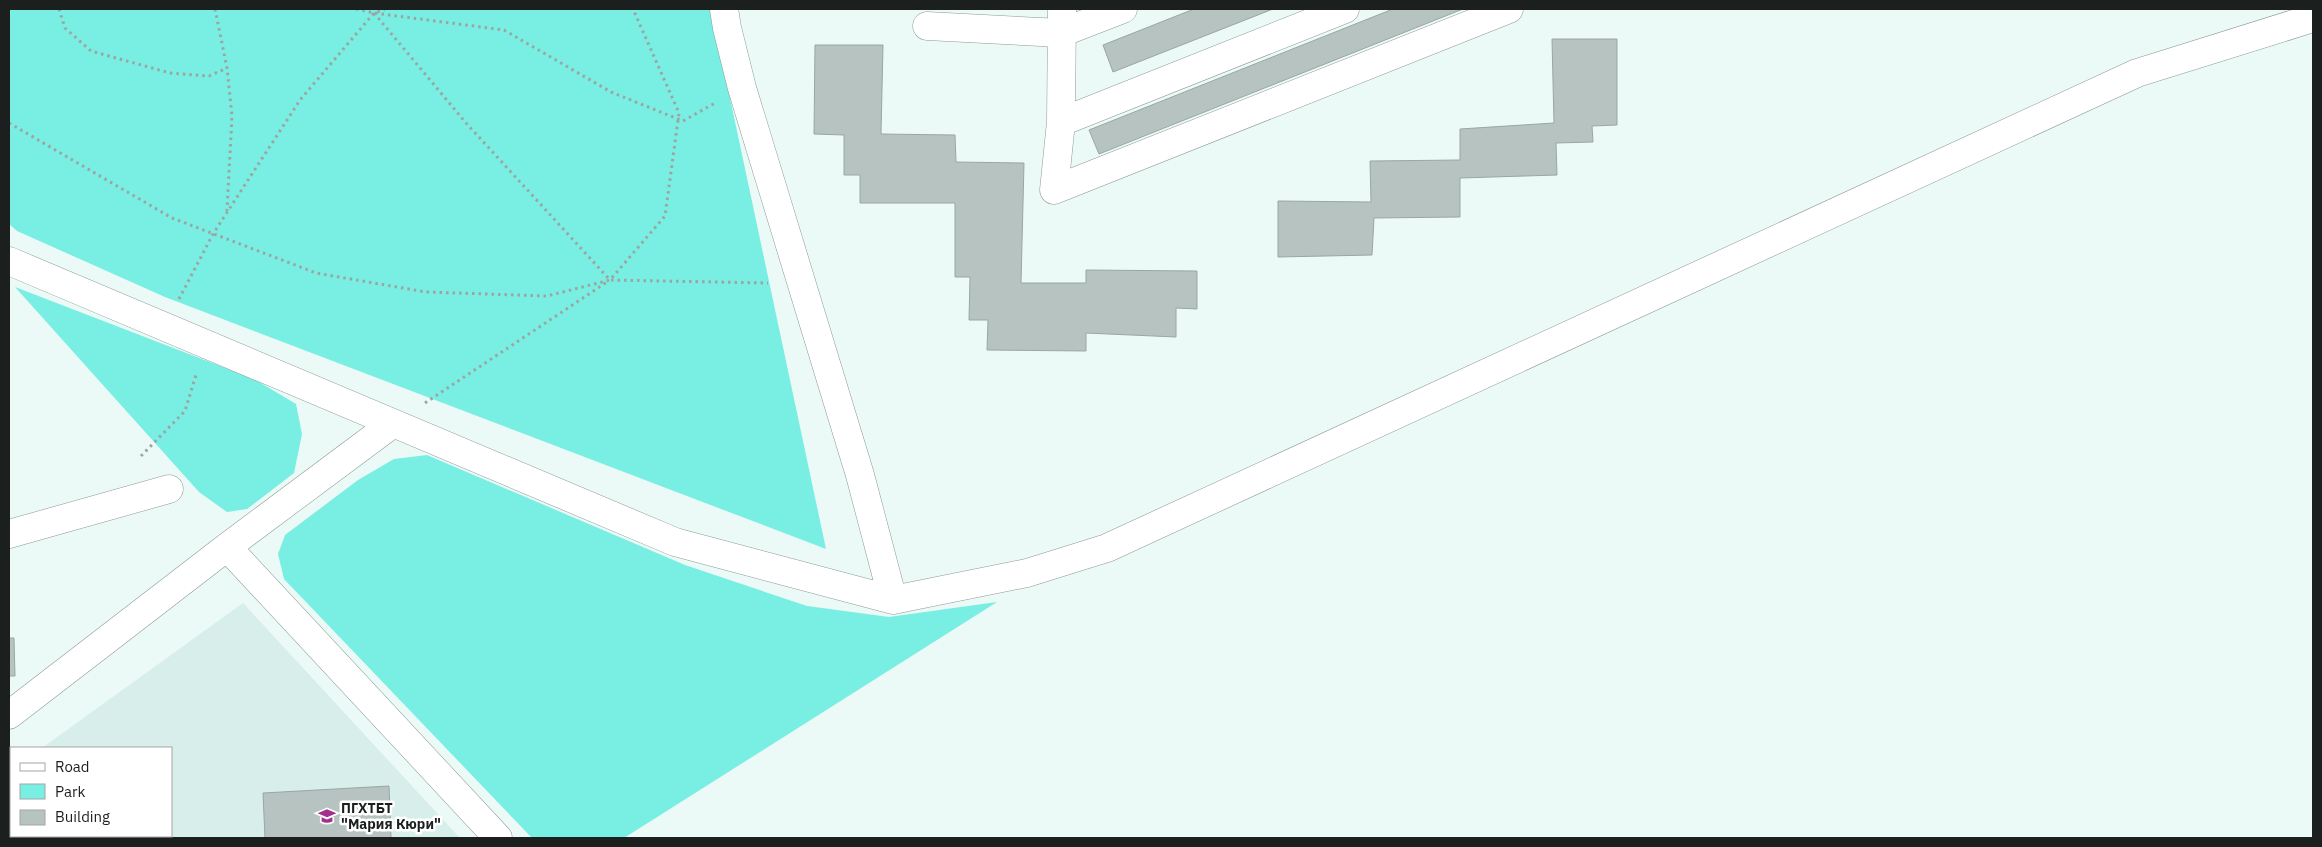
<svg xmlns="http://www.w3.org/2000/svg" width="2322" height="847" viewBox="0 0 2322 847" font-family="'IBM Plex Sans',sans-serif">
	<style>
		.built { fill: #d7eeeb }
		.green { fill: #79eee2 }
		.building { fill: #b6c3c1; stroke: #99a6a4 }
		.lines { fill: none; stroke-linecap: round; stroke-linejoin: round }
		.minor-casing { stroke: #8d9a98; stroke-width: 29 }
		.path { stroke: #9ba6a4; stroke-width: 3; stroke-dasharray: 2.5 4; stroke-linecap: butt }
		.minor { stroke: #fff; stroke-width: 28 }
		.labels { text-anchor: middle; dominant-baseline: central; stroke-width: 5; stroke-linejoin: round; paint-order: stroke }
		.poi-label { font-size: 14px; font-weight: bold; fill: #1b201f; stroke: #fff; text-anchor: start }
	</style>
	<rect width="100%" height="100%" fill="#ebf9f7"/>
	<path class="built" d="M243,603L460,838H9V772L11,770V836H171V748H42Z"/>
	<path class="green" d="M9,9H711L826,549L165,297L17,231L9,224Z
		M15,287L254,379L296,404L302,434L294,473L247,509L227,512L199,492Z
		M427,455L685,565L807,606L889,617L997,602L624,838H532L284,579L278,554L285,535L358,480L394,459Z"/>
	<path class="building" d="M1194,9H1273L1113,72L1103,45Z
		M1393,9H1463L1099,154L1089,130Z
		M1552,39H1617V125L1592,126L1593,142L1556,143L1557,175L1460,178V217L1374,218L1372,255L1278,257V201L1371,202L1370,161L1460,160V129L1554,123Z
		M815,45H883L881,134L955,135L956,162L1024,163L1021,283H1086V270L1197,271V309L1176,308V337L1086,333V351L987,350L988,320H969L970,277H955V203H860V175H844V135L814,134Z
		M9,638H14L15,676H9Z
		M389,786L391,838H265L263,793Z"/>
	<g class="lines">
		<g class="minor-casing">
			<path id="minor" d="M724,9L727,28L742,88L860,475L893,600
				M1062,9L1061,122L1054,190L1509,9
				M927,26L1061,33L1123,9
				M1061,122L1345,9
				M9,261L675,542L893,600L1027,573L1107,548L2137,73L2313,18
				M9,534L169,489
				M227,547L498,838
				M9,715L227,547L392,424"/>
		</g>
		<path class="path" d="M59,9L65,28L91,51L170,73L209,76L227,68
			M215,9L227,68L232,116L227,211
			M356,9L374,13L504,30L611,92L683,121L715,103
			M374,13L466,123L610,280L768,283
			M9,123L172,218L316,273L426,292L547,296L610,280L665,216L679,113L633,9
			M179,299L213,234L300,100L374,13L385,9
			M425,403L607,282
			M141,456L185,411L196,375"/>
		<use href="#minor" class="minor"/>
	</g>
	<defs>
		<g id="school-bare" transform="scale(1.35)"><path d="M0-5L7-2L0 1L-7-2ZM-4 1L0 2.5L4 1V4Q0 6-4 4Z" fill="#a2308c" stroke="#fff" stroke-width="2.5" paint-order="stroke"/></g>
	</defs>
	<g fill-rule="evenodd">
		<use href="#school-bare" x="327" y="816"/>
	</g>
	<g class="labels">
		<g class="poi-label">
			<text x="341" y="808">ПГХТБТ<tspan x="341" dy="16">"Мария Кюри"</tspan></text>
		</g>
	</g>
	<rect width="2322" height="847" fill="none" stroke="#1b201f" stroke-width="20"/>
	<rect x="10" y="747" width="162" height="90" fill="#ffffff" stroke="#a4a6a5"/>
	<rect x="20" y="763" width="25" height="8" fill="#ffffff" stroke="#a4a6a5"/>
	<text x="55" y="772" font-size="15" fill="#1b201f">Road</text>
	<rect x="20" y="784" width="25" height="15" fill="#79eee2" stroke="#a4a6a5"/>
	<text x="55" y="797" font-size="15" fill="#1b201f">Park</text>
	<rect x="20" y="810" width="25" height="15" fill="#b6c3c1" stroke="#a4a6a5"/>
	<text x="55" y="822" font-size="15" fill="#1b201f">Building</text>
</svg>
